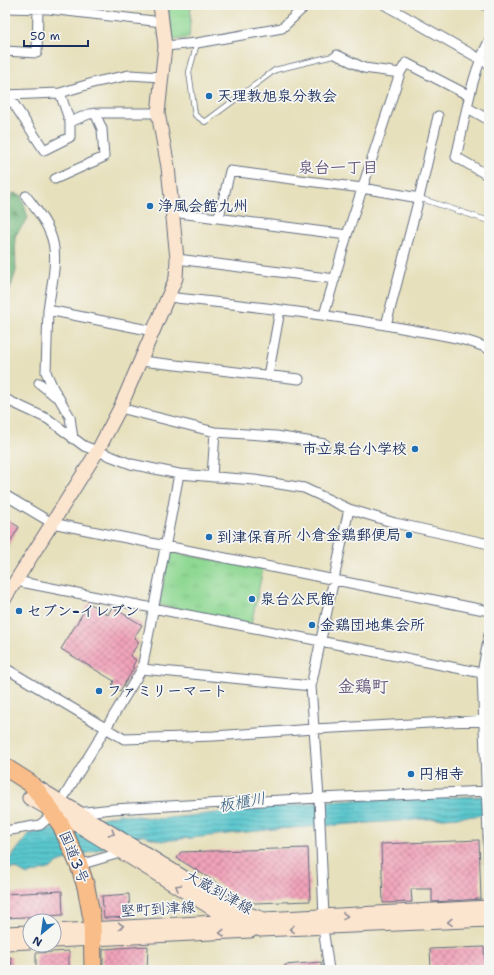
<svg xmlns="http://www.w3.org/2000/svg" width="494" height="975" viewBox="0 0 494 975" font-family="'Shantell Sans','Klee One',sans-serif">
	<style>
		.grass { fill: url(#grass-tufts); stroke: #558478 }
		.forest { fill: url(#forest-firs); stroke: #47746e }
		.water { fill: url(#water-rules); stroke: #3a7b96 }
		.building { fill: url(#building-cross-hatch) }
		.lines { fill: none; stroke-linecap: round; stroke-linejoin: round }
		.lane-casing { stroke: #626d7f; stroke-width: 6 }
		.street-casing { stroke: #626d7f; stroke-width: 11 }
		.secondary-casing { stroke: #626d7f; stroke-width: 15 }
		.highway-casing { stroke: #626d7f; stroke-width: 19 }
		.lane { stroke: #fff; stroke-width: 4.5 }
		.street { stroke: #fff; stroke-width: 9 }
		.secondary { stroke: #fce5cf; stroke-width: 13 }
		.highway { stroke: #f8bd88; stroke-width: 17 }
		.oneway { stroke: #8c8a96 }
		.poi-dot { fill: #1f6fb2; stroke: #f6f6f2; stroke-width: 1.5 }
		.labels { text-anchor: middle; dominant-baseline: central; stroke-width: 3.5; stroke-linejoin: round; paint-order: stroke }
		.poi-label { font-size: 15px; font-weight: bold; fill: #1b2f5e; stroke: #f6f6f2; text-anchor: start }
		.street-label { font-size: 15px; fill: #1b2f5e; stroke: #f6f6f2 }
		.neighbourhood-label { font-size: 16px; font-weight: bold; fill: #66587e; stroke: #f6f6f2 }
		.water-label { font-size: 16px; font-style: italic; fill: #2b557a; stroke: #f6f6f2 }
		.quarter-label { font-size: 17px; font-weight: bold; fill: #66587e; stroke: #f6f6f2 }
	</style>
	<defs>
		<pattern id="grass-tufts" width="24" height="20" patternUnits="userSpaceOnUse"><rect width="24" height="20" fill="#8fd893"/><path d="M3 7l-1-3M5 7V3M7 7l1-3M15 17l-1-3M17 17v-4M19 17l1-3" fill="none" stroke="#7bba81"/></pattern>
		<pattern id="forest-firs" width="22" height="20" patternUnits="userSpaceOnUse"><rect width="22" height="20" fill="#73b87d"/><path d="M5 1l3.5 6h-7zM16 11l3.5 6h-7z" fill="#5e966a"/></pattern>
		<pattern id="water-rules" width="6" height="5" patternUnits="userSpaceOnUse"><rect width="6" height="5" fill="#5ac7cd"/><path d="M0 2.5h6" fill="none" stroke="#4aa2aa"/></pattern>
		<pattern id="building-cross-hatch" width="8" height="8" patternUnits="userSpaceOnUse"><rect width="8" height="8" fill="#f1a3ba"/><path d="M0 0l8 8M0 8l8-8" fill="none" stroke="#c2859a"/></pattern>
	</defs>
	<rect width="100%" height="100%" fill="#f6f6f2"/>
	<filter id="ink" filterUnits="userSpaceOnUse"><feTurbulence type="fractalNoise" baseFrequency=".025" numOctaves="2"/><feDisplacementMap in="SourceGraphic" scale="8" xChannelSelector="R" yChannelSelector="G"/><feConvolveMatrix kernelMatrix="1 2 1 2 8 2 1 2 1" color-interpolation-filters="sRGB"/></filter>
	<filter id="wash" filterUnits="userSpaceOnUse"><feTurbulence type="fractalNoise" baseFrequency=".012" numOctaves="4" result="noise"/><feDisplacementMap in="SourceGraphic" scale="16" xChannelSelector="R" yChannelSelector="G"/><feGaussianBlur stdDeviation="0.9" result="paint"/><feColorMatrix in="noise" values="0 0 0 0 0 0 0 0 0 0 0 0 0 0 0 0 0 1.4 0 .05"/><feComposite in="paint" operator="in"/></filter>
	<g filter="url(#wash)">
		<rect width="100%" height="100%" fill="#e7e0bc"/>
		<path class="grass" d="M168,5H191L189,38L172,40Z
			M170,552L263,569L251,624L159,605Z"/>
		<path class="forest" d="M13,193L21,195L28,218L15,236L16,271L5,305V209Z"/>
		<path class="water" d="M489,796V815L275,829L162,841L141,835L58,863L52,868L27,875L15,868L5,870V853L10,859L29,834L120,814L159,819L342,800Z"/>
		<g id="blocks">
			<path class="building" d="M5,518L19,527L5,551Z
				M89,603L108,615L112,607L142,625L134,638L139,642L130,656L136,660L132,667L134,668L120,691L112,686L114,681L61,649Z
				M479,840L481,899L432,902V889H411L412,902L383,903L381,844Z
				M308,848L310,901L255,903L241,898L177,858L181,852Z
				M62,891L63,915L5,918V894Z
				M129,894L130,917L104,918L102,896Z
				M148,946L147,970H103V949Z
				M484,947L485,967L431,969L430,949Z
				M69,951V970H36V953Z
				M5,957H11L12,970H5Z
				M321,962V970H285V965Z"/>
		</g>
	</g>
	<g filter="url(#ink)">
		<use href="#blocks" fill-opacity="0" stroke="#626d7f" stroke-width="1"/>
		<g class="lines">
			<g class="lane-casing">
				<path id="lane" d="M197,43L189,72L195,115L205,122L275,70L337,55
					M419,198L489,221"/>
			</g>
			<g class="street-casing">
				<path id="street" d="M385,5L489,64
					M485,5L489,7
					M5,8L49,9L162,22
					M489,41C470,77 466,118 456,157L489,176
					M165,46L197,43L282,28L303,8
					M5,51L37,53L38,9
					M400,73L406,63L468,95
					M5,95L60,93L96,82L130,75L161,77
					M8,95L44,150L70,137V122L60,93
					M468,108L489,120
					M70,122L89,114L99,113H158
					M55,179L104,157L102,129L95,113
					M26,196C35,208 45,219 50,233C60,256 51,286 48,310L153,331
					M172,212L347,235
					M219,217L230,171L362,188L419,198
					M177,259L335,279
					M168,297C248,306 328,314 407,329C434,334 463,337 489,349
					M48,310L46,372L53,388L70,417L73,439
					M324,315L347,235L400,73L364,68L337,55
					M386,325L419,198L438,116
					M141,361L299,379
					M268,376L280,310
					M39,383L55,396
					M5,399L48,419L84,446L131,464L179,474L254,480L304,488L349,509L395,523L489,544
					M120,408L215,432L276,436L325,444
					M212,477L215,432
					M5,495L52,523L489,611
					M16,581L482,673
					M489,635L482,673L489,863
					M5,668L124,739L214,736L314,729L489,720
					M142,669L311,686
					M77,813L113,809L319,798L489,791
					M5,831L40,825L54,813L142,669L179,474
					M79,865L120,853
					M329,970L323,928L324,917L319,798L311,686L349,509"/>
			</g>
			<g class="secondary-casing">
				<path id="secondary" d="M5,598L97,452L120,408L176,278L177,259L168,167L158,113L165,46L160,5
					M37,787L237,910L264,919L489,907
					M29,798L79,826L232,921L261,930L489,920
					M54,931L234,921
					M5,933L30,932
					M54,941L251,931
					M5,943L30,942"/>
			</g>
			<g class="highway-casing">
				<path id="highway" d="M5,767L30,783L37,791L61,825L79,865L86,887L92,919L93,970"/>
			</g>
			<use href="#lane" class="lane"/>
			<use href="#street" class="street"/>
			<use href="#secondary" class="secondary"/>
			<use href="#highway" class="highway"/>
		</g>
		<defs><path id="oneway-chevron" d="M-2-3.5L2.5 0L-2 3.5" fill="none" stroke-width="1.6" stroke-linecap="round" stroke-linejoin="round"/></defs>
		<g class="oneway">
			<use href="#oneway-chevron" transform="translate(112 833) rotate(32)"/>
			<use href="#oneway-chevron" transform="translate(178 887) rotate(-149)"/>
			<use href="#oneway-chevron" transform="translate(345 916) rotate(-3)"/>
			<use href="#oneway-chevron" transform="translate(450 922) rotate(177)"/>
			<use href="#oneway-chevron" transform="translate(121 926) rotate(-3)"/>
			<use href="#oneway-chevron" transform="translate(292 929) rotate(178)"/>
			<use href="#oneway-chevron" transform="translate(222 933) rotate(177)"/>
		</g>
	</g>
	<g class="poi-dot">
		<circle cx="209" cy="96" r="4"/>
		<circle cx="150" cy="206" r="4"/>
		<circle cx="415" cy="449" r="4"/>
		<circle cx="409" cy="535" r="4"/>
		<circle cx="209" cy="537" r="4"/>
		<circle cx="252" cy="599" r="4"/>
		<circle cx="19" cy="611" r="4"/>
		<circle cx="312" cy="625" r="4"/>
		<circle cx="99" cy="691" r="4"/>
		<circle cx="411" cy="774" r="4"/>
	</g>
	<g class="labels">
		<g class="poi-label">
			<text x="217" y="96">天理教旭泉分教会</text>
			<text x="158" y="206">浄風会館九州</text>
			<text x="407" y="449" text-anchor="end">市立泉台小学校</text>
			<text x="401" y="535" text-anchor="end">小倉金鶏郵便局</text>
			<text x="217" y="537">到津保育所</text>
			<text x="260" y="599">泉台公民館</text>
			<text x="27" y="611">セブン-イレブン</text>
			<text x="320" y="625">金鶏団地集会所</text>
			<text x="107" y="691">ファミリーマート</text>
			<text x="419" y="774">円相寺</text>
		</g>
		<g class="street-label">
			<text transform="translate(74 857) rotate(68)">国道3号</text>
			<text transform="translate(219 892) rotate(29)">大蔵到津線</text>
			<text transform="translate(158 909) rotate(-3)">堅町到津線</text>
		</g>
		<g class="neighbourhood-label">
			<text x="338" y="167">泉台一丁目</text>
		</g>
		<g class="water-label">
			<text transform="translate(242 802) rotate(-10)">板櫃川</text>
		</g>
		<g class="quarter-label">
			<text x="363" y="686">金鶏町</text>
		</g>
	</g>
	<rect width="494" height="975" fill="none" stroke="#f6f6f2" stroke-width="20"/>
	<g transform="translate(42 933) rotate(209)"><circle r="19" fill="#f6f6f2" stroke="#9ea6b7"/>
	<path d="M0-3L7 15L0 10L-7 15Z" fill="#1f6fb2"/>
	<text y="-6" font-size="11" font-weight="bold" text-anchor="middle" fill="#1b2f5e">N</text>
	</g>
	<path d="M24 40v6h64v-6" fill="none" stroke="#1b2f5e" stroke-width="2"/>
	<text x="30" y="40" font-size="12" fill="#1b2f5e" stroke="#f6f6f2" stroke-width="3" paint-order="stroke">50 m</text>
</svg>
